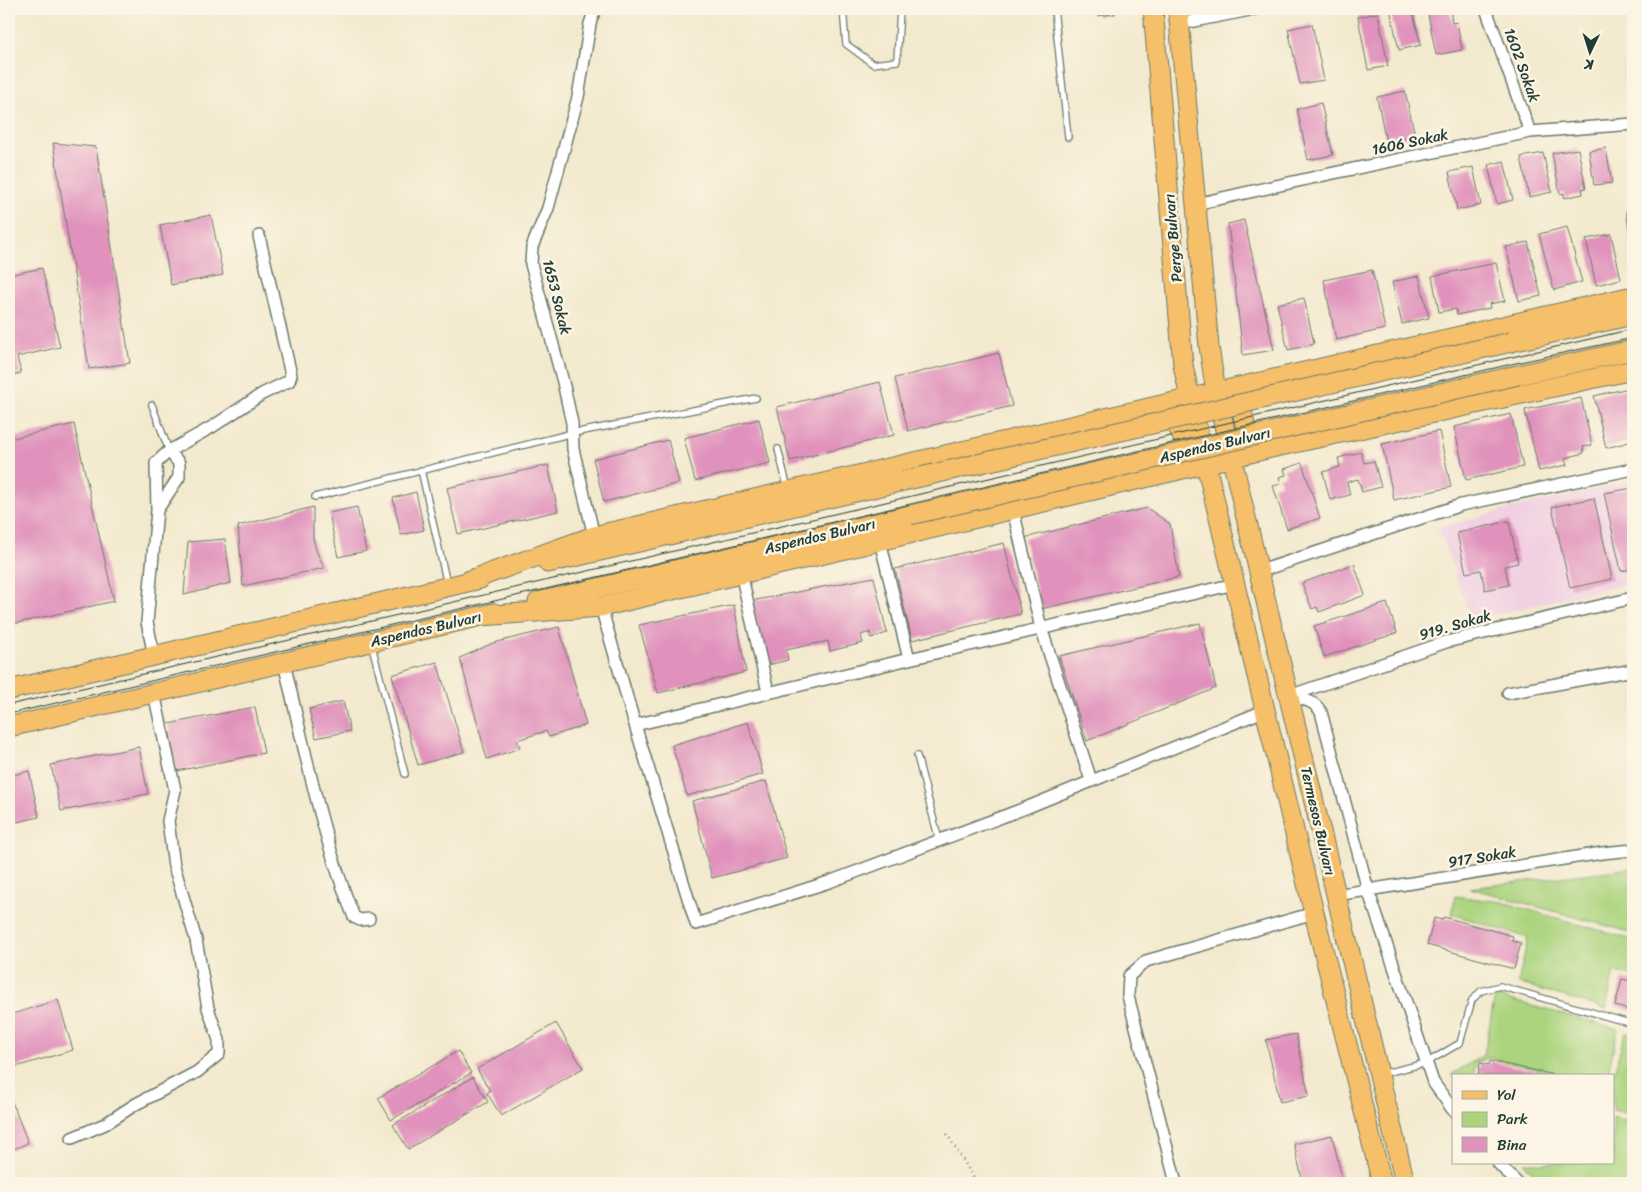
<svg xmlns="http://www.w3.org/2000/svg" width="1642" height="1192" viewBox="0 0 1642 1192" font-family="Sriracha,sans-serif">
	<style>
		.built { fill: #f1d0e2 }
		.green { fill: #acd47f; stroke: #66885a }
		.building { fill: #e092bc }
		.lines { fill: none; stroke-linecap: round; stroke-linejoin: round }
		.service-casing { stroke: #69796a; stroke-width: 8 }
		.minor-casing { stroke: #69796a; stroke-width: 14 }
		.primary-casing { stroke: #69796a; stroke-width: 21 }
		.path { stroke: #69796a; stroke-width: 2.5; stroke-dasharray: 1 4; stroke-linecap: butt }
		.service { stroke: #fff; stroke-width: 5.5 }
		.minor { stroke: #fff; stroke-width: 11 }
		.primary { stroke: #f6c06b; stroke-width: 19 }
		.tram { stroke: #1f3d34; stroke-width: 1 }
		.primary-bridge-casing { stroke: #69796a; stroke-width: 21; stroke-linecap: butt }
		.primary-bridge { stroke: #f6c06b; stroke-width: 19 }
		.labels { text-anchor: middle; dominant-baseline: central; stroke-width: 5; stroke-linejoin: round; paint-order: stroke }
		.street-label { font-size: 15px; fill: #1f3d34; stroke: #fcf5e5 }
	</style>
	<rect width="100%" height="100%" fill="#fcf5e5"/>
	<filter id="ink" filterUnits="userSpaceOnUse"><feTurbulence type="fractalNoise" baseFrequency=".02" numOctaves="2"/><feDisplacementMap in="SourceGraphic" scale="10" xChannelSelector="R" yChannelSelector="G"/><feConvolveMatrix kernelMatrix="1 2 1 2 8 2 1 2 1" color-interpolation-filters="sRGB"/></filter>
	<filter id="wash" filterUnits="userSpaceOnUse"><feTurbulence type="fractalNoise" baseFrequency=".0096" numOctaves="4" result="noise"/><feDisplacementMap in="SourceGraphic" scale="20" xChannelSelector="R" yChannelSelector="G"/><feGaussianBlur stdDeviation="1.12" result="paint"/><feColorMatrix in="noise" values="0 0 0 0 0 0 0 0 0 0 0 0 0 0 0 0 0 1.4 0 .05"/><feComposite in="paint" operator="in"/></filter>
	<g filter="url(#wash)">
		<rect width="100%" height="100%" fill="#f3e9ce"/>
		<path class="built" d="M1633,481V582L1472,620L1438,528L1520,506Z"/>
		<path class="green" d="M1633,868V933L1470,888Z
			M1455,896L1502,902L1633,940V976L1614,972L1606,1009L1518,983L1528,938L1452,914Z
			M1495,996L1618,1029L1607,1076H1568L1488,1058L1476,1063L1473,1076L1453,1077L1452,1074L1484,1055Z
			M1625,1032L1633,1034V1115L1613,1110V1076Z
			M1613,1117L1633,1122V1163L1626,1183H1542L1524,1163H1613Z"/>
		<g id="blocks">
			<path class="building" d="M1097,9H1115V14L1097,16Z
				M1390,9H1412L1421,45L1399,50Z
				M1427,9H1450L1452,23L1457,22L1462,50L1436,55Z
				M1378,13L1388,66L1368,70L1358,17Z
				M1312,24L1324,80L1300,84L1288,29Z
				M1405,91L1415,136L1386,142L1377,97Z
				M1321,103L1333,155L1308,160L1297,109Z
				M53,143L96,147L130,363L89,369Z
				M1606,148L1612,183L1594,185L1589,151Z
				M1578,149L1586,188L1582,189L1583,194L1564,198V193L1560,194L1552,153Z
				M1543,153L1552,192L1529,197L1521,157Z
				M1504,161L1513,200L1497,204L1488,165Z
				M1473,167L1481,205L1457,210L1449,172Z
				M1633,209V247H1632L1626,211Z
				M211,215L223,275L171,285L160,225Z
				M1244,220L1274,350L1243,355L1228,224Z
				M1567,227L1582,282L1554,290L1539,234Z
				M1611,234L1621,279L1596,285L1586,239Z
				M1528,242L1541,296L1519,301L1506,247Z
				M1496,263L1505,301L1489,304L1490,308L1457,315L1456,309L1439,312L1432,276Z
				M42,268L60,347L17,357L21,373L9,376V275Z
				M1372,270L1385,329L1336,340L1324,280Z
				M1419,276L1429,318L1402,324L1392,282Z
				M1304,298L1314,344L1288,350L1277,304Z
				M999,353L1012,406L908,431L895,378Z
				M880,382L894,435L790,461L777,407Z
				M1633,387V441L1606,448L1594,396Z
				M1581,398L1592,445L1583,447L1584,453L1565,458L1567,465L1539,471L1525,410Z
				M1511,414L1523,467L1466,480L1454,427Z
				M759,419L770,463L695,481L684,438Z
				M74,424L114,601L9,625V439Z
				M1439,431L1451,487L1394,500L1382,444Z
				M668,440L679,483L604,502L593,459Z
				M1361,452L1364,463L1374,461L1381,487L1362,492L1358,479L1347,482L1350,495L1330,500L1323,472L1340,467L1338,458Z
				M1302,463L1320,518L1287,529L1273,486L1281,484L1279,477L1286,475L1284,469Z
				M548,465L558,511L458,534L447,488Z
				M1633,488V569L1621,571L1604,493Z
				M416,492L424,530L401,535L393,498Z
				M1594,498L1612,579L1570,588L1552,507Z
				M313,507V538L316,550L324,568L243,586L238,526Z
				M357,507L366,551L338,557L329,513Z
				M1147,508L1170,524L1179,577L1041,609L1024,538Z
				M1509,521L1518,563L1505,566L1509,585L1485,590L1481,570L1466,573L1457,533Z
				M225,539L231,583L184,595L188,542Z
				M1004,543L1021,614L912,640L895,569Z
				M1354,564L1365,595L1319,612L1317,607L1312,609L1302,583Z
				M874,577L887,633L871,638L870,632L861,635L863,643L830,651L828,641L786,650L788,660L768,665L751,601Z
				M1387,603L1397,633L1324,657L1314,626Z
				M734,605L746,672L658,693L639,625Z
				M1200,623L1216,688L1087,741L1059,656Z
				M559,627L586,725L549,737L546,731L517,740L520,748L487,759L460,658L493,643Z
				M437,662L464,752L418,765L392,675Z
				M343,701L350,731L316,738L309,709Z
				M255,707L264,753L177,771L168,724Z
				M748,722L763,774L687,796L672,745Z
				M139,747L148,794L61,811L51,765Z
				M29,771L39,817L9,824V776Z
				M766,781L787,858L712,878L692,801Z
				M1444,917L1513,936L1512,941L1521,943L1514,969L1427,945L1434,918L1442,920Z
				M1633,975V1011L1615,1006L1622,979L1631,981Z
				M58,1000L73,1050L9,1069V1015Z
				M556,1023L583,1068L501,1116L487,1093L490,1091L477,1069Z
				M1296,1034L1309,1096L1280,1102L1266,1040Z
				M458,1051L471,1073L391,1120L378,1098Z
				M1490,1061L1555,1075V1076H1478L1480,1063L1489,1065Z
				M473,1077L488,1102L408,1149L393,1125Z
				M9,1094L28,1143L9,1151Z
				M1332,1135L1343,1183H1303L1294,1144Z"/>
		</g>
	</g>
	<g filter="url(#ink)">
		<use href="#blocks" fill-opacity="0" stroke="#69796a" stroke-width="1"/>
		<g class="lines">
			<g class="service-casing">
				<path id="service" d="M843,9L846,44L873,64L897,61L900,9
					M1054,9L1068,137
					M152,405L169,451
					M778,449L788,489
					M421,470L447,584
					M315,497L573,433L756,398
					M372,646L405,774
					M917,756L939,840
					M1381,1074L1426,1063L1460,1043L1472,1000L1481,991L1500,986L1633,1024"/>
			</g>
			<g class="minor-casing">
				<path id="minor" d="M1486,9L1530,132
					M1179,24L1255,9
					M1196,204L1329,174L1530,132L1633,124
					M169,451L212,427L262,394L289,381L291,375L259,236
					M1013,510L1041,628L1091,780
					M594,536L573,449L572,423L563,382L531,264L532,247L548,208L578,97L590,24L595,9
					M880,541L909,659
					M1260,571L1461,505L1633,469
					M741,573L768,692
					M601,607L635,725L696,924L829,882L1028,807L1266,710
					M154,656L147,622L157,510L156,463L169,451L179,463V477L157,510
					M284,663C304,746 322,838 354,917L360,920L369,919
					M1508,693L1633,670
					M1289,696C1302,699 1314,700 1321,712L1368,890L1433,1082L1453,1110
					M1289,696L1446,642L1633,598
					M635,725L909,659L1235,584
					M1336,895L1602,853L1633,850
					M72,1138L105,1124L136,1104L197,1072L219,1054V1040L208,1008L196,940L174,866L168,821L175,790L154,693
					M1498,1163L1517,1183
					M1176,1183L1128,996L1129,976L1146,961L1314,913"/>
			</g>
			<g class="primary-casing">
				<path id="primary" d="M1153,9L1183,365L1190,398L1314,913L1382,1183
					M1178,9L1209,347L1216,392L1405,1183
					M1511,342L1633,315
					M1518,375L1633,350
					M1248,389C1237,407 1244,426 1254,444L1260,445
					M1162,410H1166C1178,425 1195,449 1177,466
					M548,563L903,481
					M468,581L594,536L1633,296
					M538,602L910,515
					M481,616L601,607L1271,448L1633,370
					M9,690L480,579
					M9,727L494,613"/>
			</g>
			<path class="path" d="M947,1134L977,1183"/>
			<use href="#service" class="service"/>
			<use href="#minor" class="minor"/>
			<use href="#primary" class="primary"/>
			<path class="tram" d="M9,705L1633,329
				M9,714L1516,363L1633,338"/>
			<g class="primary-bridge-casing">
				<path id="primary-bridge" d="M903,481L1511,342
					M910,515L1518,375"/>
			</g>
			<use href="#primary-bridge" class="primary-bridge"/>
		</g>
	</g>
	<g class="labels">
		<g class="street-label">
			<text transform="translate(1522 65) rotate(70)">1602 Sokak</text>
			<text transform="translate(1410 142) rotate(-12)">1606 Sokak</text>
			<text transform="translate(1173 238) rotate(-95)">Perge Bulvarı</text>
			<text transform="translate(557 297) rotate(76)">1653 Sokak</text>
			<text transform="translate(1215 445) rotate(-13)">Aspendos Bulvarı</text>
			<text transform="translate(820 536) rotate(-13)">Aspendos Bulvarı</text>
			<text transform="translate(1455 625) rotate(-16)">919. Sokak</text>
			<text transform="translate(426 629) rotate(-13)">Aspendos Bulvarı</text>
			<text transform="translate(1318 821) rotate(77)">Termesos Bulvarı</text>
			<text transform="translate(1482 857) rotate(-9)">917 Sokak</text>
		</g>
	</g>
	<rect width="1642" height="1192" fill="none" stroke="#fcf5e5" stroke-width="30"/>
	<rect x="1452" y="1074" width="162" height="90" fill="#fcf5e5" stroke="#a4ab9e"/>
	<rect x="1462" y="1091" width="25" height="8" fill="#f6c06b" stroke="#a4ab9e"/>
	<text x="1497" y="1100" font-size="15" fill="#1f3d34">Yol</text>
	<rect x="1462" y="1112" width="25" height="15" fill="#acd47f" stroke="#a4ab9e"/>
	<text x="1497" y="1124" font-size="15" fill="#1f3d34">Park</text>
	<rect x="1462" y="1137" width="25" height="15" fill="#e092bc" stroke="#a4ab9e"/>
	<text x="1497" y="1150" font-size="15" fill="#1f3d34">Bina</text>
	<g transform="translate(1590 52) rotate(184)" stroke="#fcf5e5" stroke-width="4" paint-order="stroke">
	<path d="M0-4L9 19L0 12L-9 19Z" fill="#1f3d34"/>
	<text y="-8" font-size="14" font-weight="bold" text-anchor="middle" fill="#1f3d34">K</text>
	</g>
</svg>
